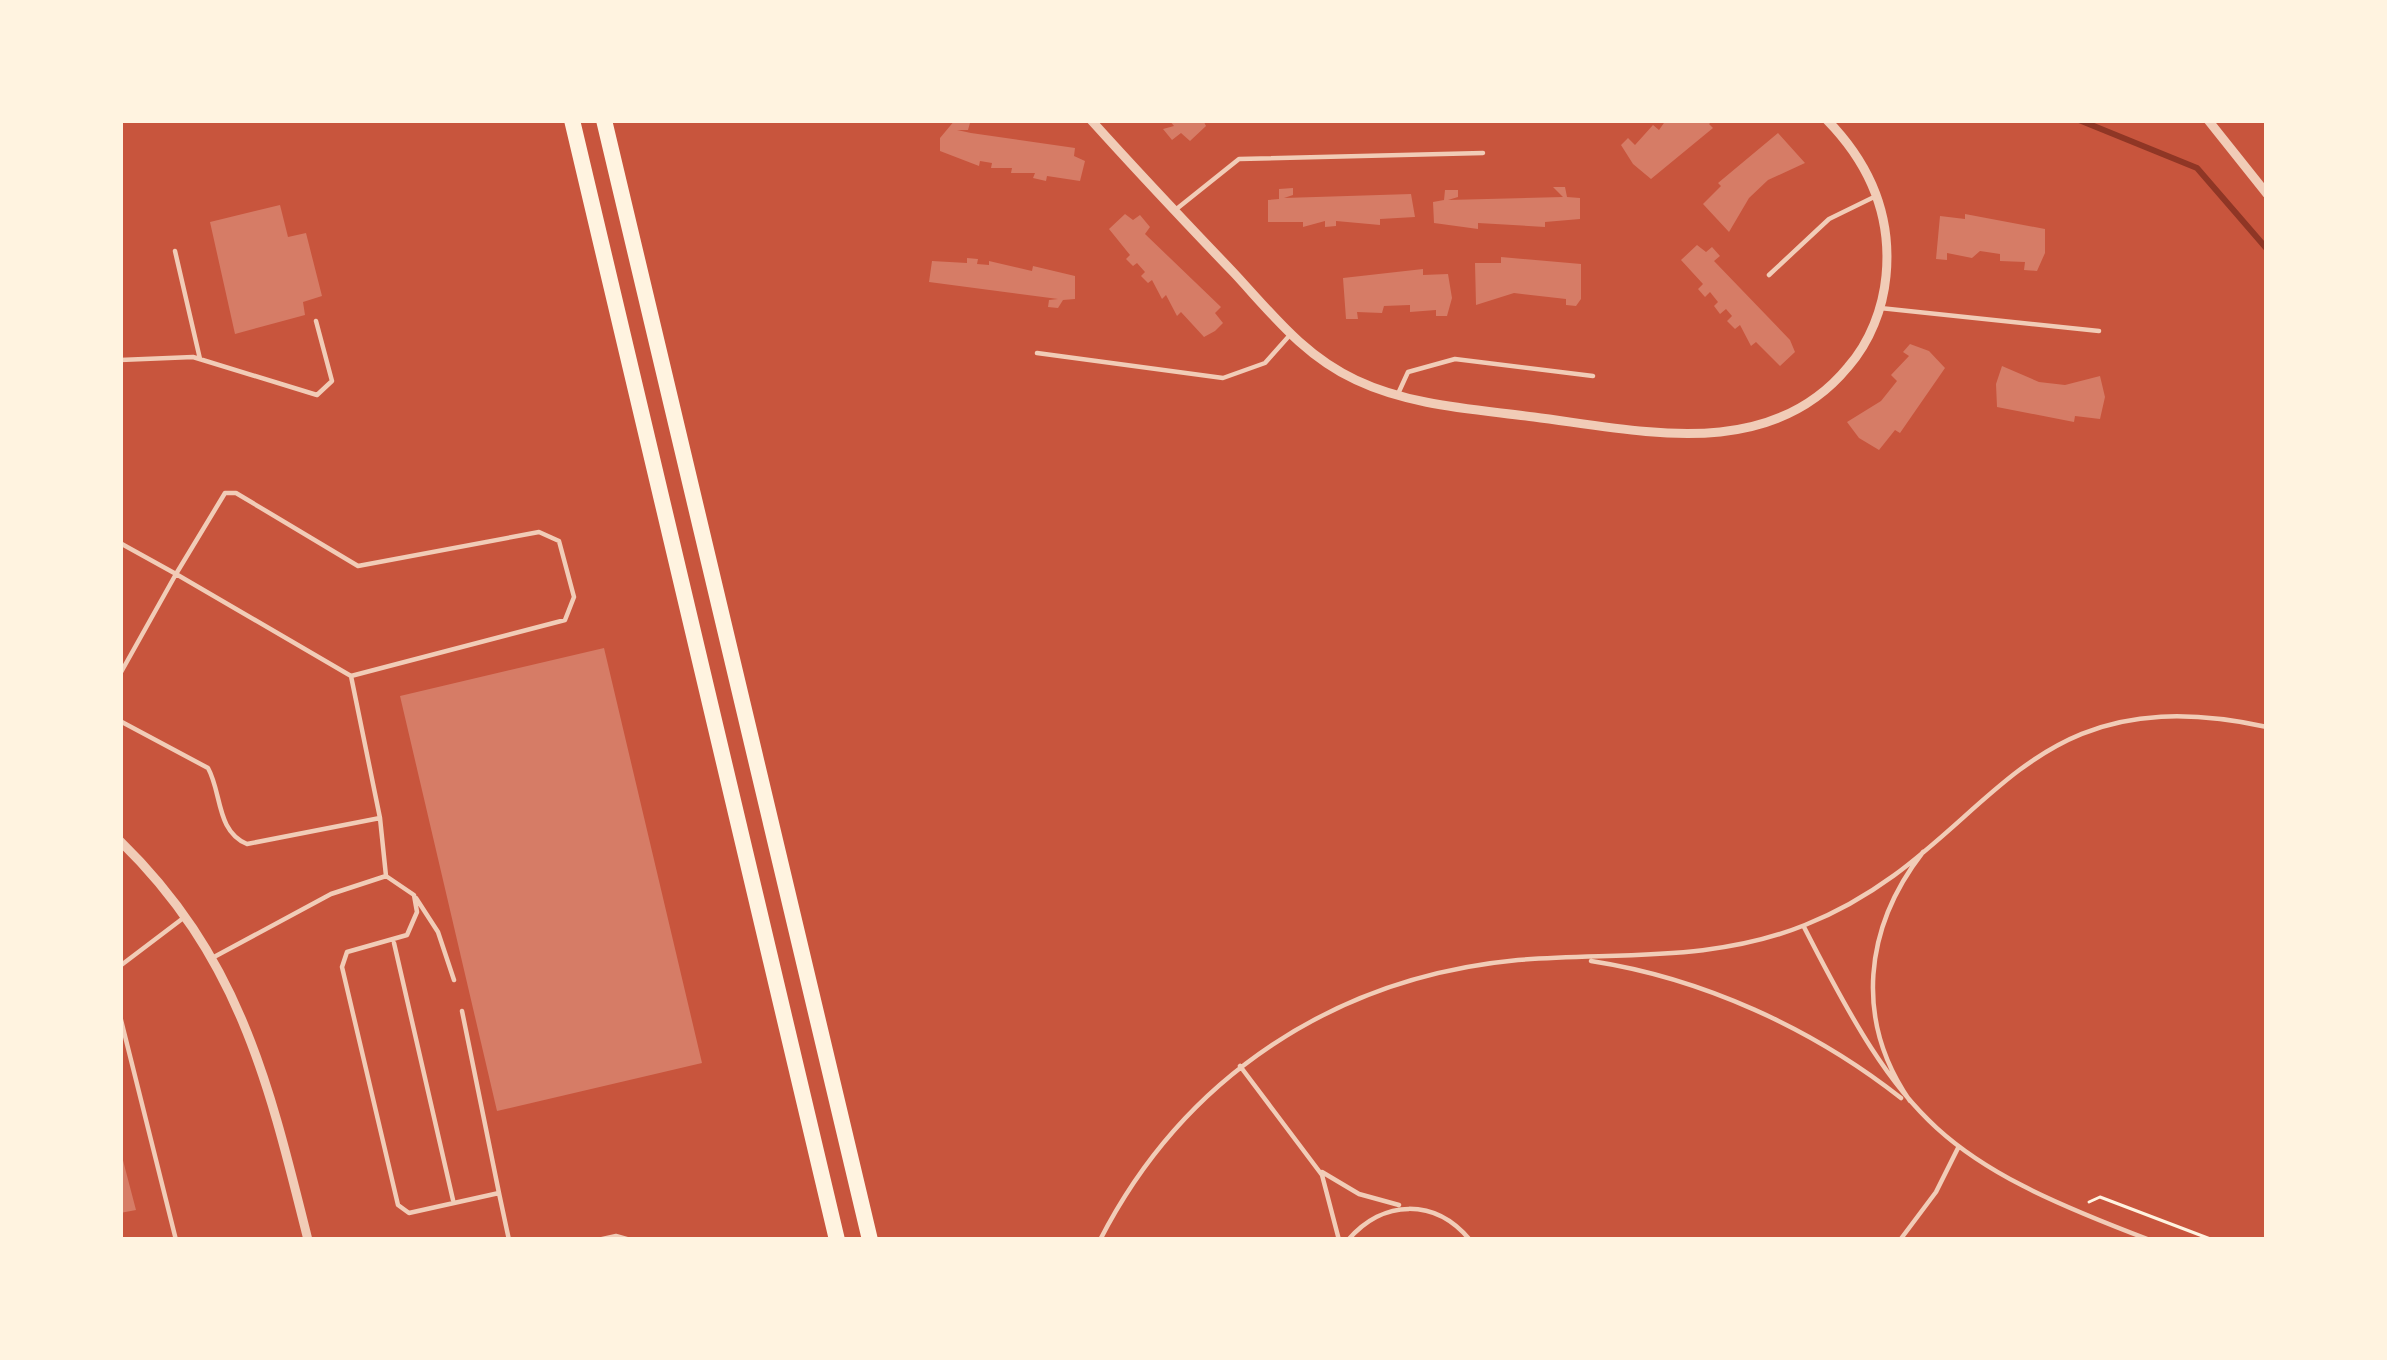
<svg xmlns="http://www.w3.org/2000/svg" width="2387" height="1360" viewBox="0 0 2387 1360" font-family="'Times New Roman',serif">
	<style>
		.lines { fill: none; stroke-linecap: round; stroke-linejoin: round }
		.stream { stroke: #8f3625; stroke-width: 6 }
		.building { fill: #d67c66 }
		.path { stroke: #fff3e0; stroke-width: 3 }
		.service { stroke: #f1ccb7; stroke-width: 4.5 }
		.minor { stroke: #f1ccb7; stroke-width: 9 }
		.motorway { stroke: #fff3e0; stroke-width: 16 }
	</style>
	<rect width="100%" height="100%" fill="#c8553d"/>
	<g class="lines">
		<path class="stream" d="M2079,120L2197,168L2267,249"/>
	</g>
	<path class="building" d="M955,120L970,123L968,130H957L971,133L1075,148L1074,156L1085,161L1080,181L1047,176L1046,181L1033,178L1035,173H1011L1012,168H991L992,163L980,161L979,166L940,151V138Z
		M1169,120H1203L1206,126L1190,141L1181,133L1172,140L1163,129L1174,126Z
		M1666,120H1714L1709,124L1713,128L1651,179L1633,164L1621,145L1628,138L1635,145L1653,125L1659,130Z
		M1778,133L1805,163L1768,180L1749,198L1729,232L1703,204L1721,186L1718,183Z
		M1553,187H1565L1567,197L1580,198V219L1545,222V227L1478,223V229L1434,223L1433,202L1444,200L1445,190H1458V197L1448,200L1563,197Z
		M1293,188V195L1284,198L1411,194L1415,217L1380,219V225L1336,221V226L1325,227V221L1303,227V222H1268V200L1279,199V189Z
		M280,205L288,237L306,233L322,296L303,302L305,315L235,334L210,222Z
		M1125,214L1133,220L1140,215L1150,227L1145,234L1221,307L1215,313L1223,323L1215,331L1204,337L1181,312L1177,316L1166,295L1162,299L1152,280L1148,283L1141,276L1145,272L1137,263L1133,266L1126,259L1130,255L1109,229Z
		M1965,214L2045,229V253L2037,271L2024,270L2025,262L2000,261V254L1980,251L1972,258L1947,253V260L1936,259L1940,216L1965,219Z
		M1697,245L1706,252L1712,247L1720,256L1714,261L1790,340L1795,352L1780,366L1756,342L1751,346L1740,325L1735,329L1727,321L1732,316L1726,309L1720,314L1714,306L1718,302L1710,292L1705,297L1698,289L1703,284L1681,260Z
		M1501,257L1581,264V299L1576,306L1566,305V299L1514,293L1476,305L1475,263H1501Z
		M967,258L978,259L977,264L989,265V261L1032,271L1033,266L1075,276V299L1063,300L1058,308L1048,307L1049,300L1058,299L929,282L932,261L967,263Z
		M1423,269V275L1448,274L1452,298L1447,316H1436V310L1410,312V305L1384,306L1382,313L1357,312L1358,319H1346L1343,278Z
		M1910,344L1929,351L1945,368L1900,433L1895,430L1879,450L1859,438L1847,422L1881,401L1897,381L1891,375L1909,356L1903,352Z
		M2002,366L2039,382L2065,385L2100,376L2105,397L2100,419L2075,416L2074,422L1997,407L1996,384Z
		M604,648L702,1063L497,1111L400,696Z
		M120,1149L136,1210L120,1213Z"/>
	<g class="lines">
		<path class="path" d="M2089,1202L2100,1197L2213,1240"/>
		<path class="service" d="M1174,211L1239,159L1483,153
			M175,251L200,359
			M1769,275L1829,219L1872,198
			M1880,308L2099,331
			M1037,353L1223,378L1265,363L1289,336
			M120,360L193,357L317,395L332,381L316,321
			M1397,396L1408,372L1455,359L1593,376
			M120,543L176,574L120,674
			M351,676L565,620L574,597L559,541L539,532L358,566L236,493H225L176,574L351,676L380,818
			M120,721L208,768C222,793 216,831 247,844L380,818L386,876
			M416,898L438,932L454,980
			M1804,927C1905,1125 1942,1161 2150,1240
			M394,943L453,1200
			M214,957L331,894L386,876L414,895L417,912L407,935L347,952L342,967L398,1205L409,1213L499,1193L509,1240
			M1591,961C1702,978 1812,1028 1901,1098
			M120,966L182,919
			M462,1011L499,1193
			M120,1016L176,1240
			M1240,1066L1322,1175L1339,1240
			M1910,1101C1854,1020 1864,928 1923,852
			M1322,1172L1359,1194L1399,1205
			M598,1240L616,1236L630,1240
			M1100,1240C1184,1076 1336,977 1518,960C1616,952 1711,963 1805,925C1994,850 2010,671 2267,727
			M1348,1240C1383,1199 1435,1198 1470,1240
			M1900,1240L1936,1192L1958,1148"/>
		<path class="minor" d="M1091,120C1138,172 1186,223 1234,273C1272,314 1304,356 1356,380C1411,406 1474,409 1534,417C1642,431 1769,463 1848,367C1870,342 1883,308 1886,276C1892,215 1869,163 1827,120
			M2208,120L2267,194
			M120,841C240,958 269,1084 308,1240"/>
		<path class="motorway" d="M572,120L837,1240
			M604,120L870,1240"/>
	</g>
	<rect width="2387" height="1360" fill="none" stroke="#fff3e0" stroke-width="246"/>
</svg>
